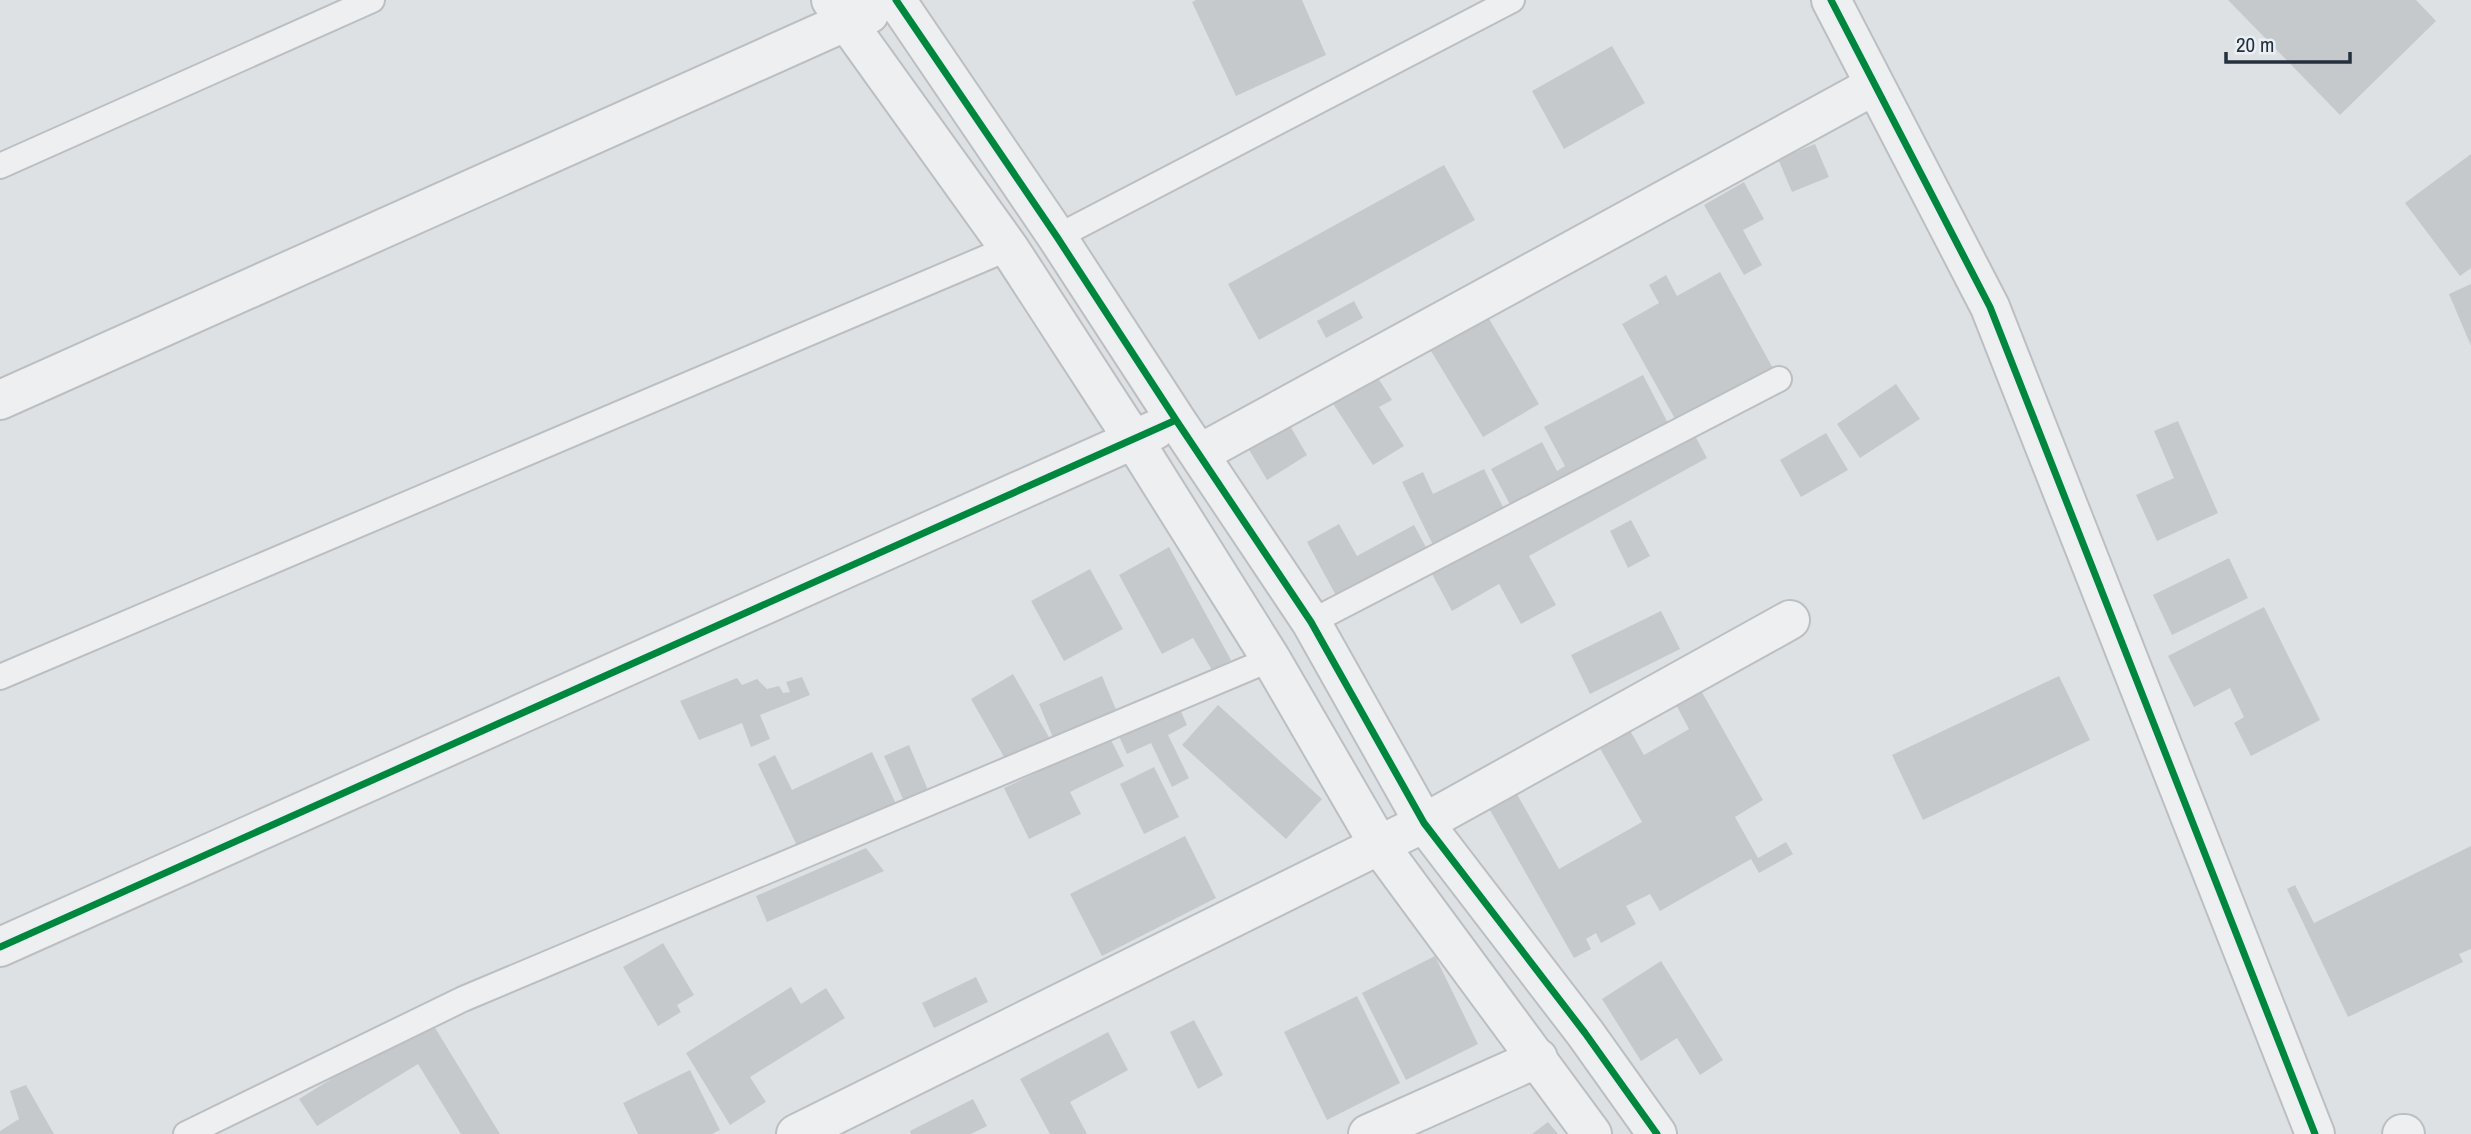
<svg xmlns="http://www.w3.org/2000/svg" width="2471" height="1134" viewBox="0 0 2471 1134" font-family="'Archivo Narrow',sans-serif">
	<style>
		.building { fill: #c6c9cc }
		.lines { fill: none; stroke-linecap: round; stroke-linejoin: round }
		.service-casing { stroke: #bcbfc2; stroke-width: 28 }
		.minor-casing { stroke: #bcbfc2; stroke-width: 42 }
		.tertiary-casing { stroke: #bcbfc2; stroke-width: 42 }
		.service { stroke: #edeff0; stroke-width: 24 }
		.minor { stroke: #edeff0; stroke-width: 38 }
		.tertiary { stroke: #edeff0; stroke-width: 38 }
		.cycleway-casing { stroke: #eaeff4; stroke-width: 11 }
		.cycleway { stroke: #00873e; stroke-width: 7 }
	</style>
	<rect width="100%" height="100%" fill="#dee1e4"/>
	<path class="building" d="M1196,0H1302L1326,55L1236,96L1192,2Z
		M2228,0H2416L2436,21L2340,115Z
		M1612,46L1645,103L1564,149L1532,91Z
		M1815,144L1829,177L1792,192L1778,159Z
		M2471,154V268L2460,276L2405,203Z
		M1444,165L1475,220L1259,340L1228,284Z
		M1744,182L1764,219L1743,230L1762,265L1744,275L1704,205Z
		M1720,272L1775,372L1679,426L1622,324L1659,303L1649,285L1666,275L1677,296Z
		M2471,284V346L2449,294Z
		M1354,301L1363,318L1326,338L1317,321Z
		M1488,317L1539,404L1483,437L1431,351Z
		M1373,370L1392,400L1379,407L1404,446L1373,465L1330,399Z
		M1643,375L1669,425L1512,508L1491,469L1542,442L1557,471L1565,466L1544,427Z
		M1896,384L1920,419L1860,458L1837,424Z
		M1286,419L1307,455L1267,480L1245,443Z
		M2178,421L2218,513L2157,541L2136,495L2174,478L2154,431Z
		M1692,430L1707,458L1529,556L1556,605L1521,624L1499,584L1452,611L1432,574Z
		M1826,433L1848,470L1801,497L1780,460Z
		M1484,469L1505,511L1434,547L1402,482L1423,472L1433,494Z
		M1631,520L1650,556L1628,568L1610,531Z
		M1339,524L1357,556L1414,525L1429,553L1340,603L1307,542Z
		M1169,547L1231,660L1212,670L1193,638L1162,654L1119,575Z
		M2229,558L2248,598L2172,635L2153,595Z
		M1090,569L1123,629L1064,661L1031,601Z
		M2264,607L2320,720L2251,756L2234,723L2244,717L2230,688L2194,707L2168,656Z
		M1661,611L1680,649L1590,694L1571,655Z
		M1013,674L1050,739L1008,764L971,699Z
		M1102,676L1117,712L1054,740L1039,704Z
		M2059,676L2090,740L1923,820L1892,755Z
		M802,677L810,695L760,715L770,739L751,747L742,723L699,740L680,701L737,678L742,685L757,679L767,689L779,686L783,693L790,692L786,682Z
		M1699,687L1763,800L1735,817L1758,858L1786,842L1793,854L1759,873L1751,859L1660,911L1650,894L1626,906L1636,924L1601,943L1596,933L1586,939L1591,949L1574,958L1486,803L1513,787L1559,869L1642,822L1598,745L1628,727L1644,755L1689,729L1674,701Z
		M1178,705L1187,725L1168,735L1189,778L1172,787L1151,743L1127,754L1118,734Z
		M1218,705L1322,799L1286,839L1182,745Z
		M1110,738L1124,766L1070,792L1081,814L1029,839L1004,788Z
		M909,745L930,795L906,806L884,756Z
		M872,752L897,806L800,852L758,764L775,755L792,790Z
		M1154,767L1179,817L1144,834L1120,784Z
		M1185,836L1216,898L1102,956L1070,894Z
		M2471,846V949L2459,954L2463,962L2348,1017L2287,889L2295,885L2314,923Z
		M866,848L884,871L767,922L756,896Z
		M663,943L694,995L677,1005L681,1012L658,1026L623,967Z
		M1435,956L1478,1044L1406,1080L1362,993Z
		M1661,961L1723,1060L1700,1075L1677,1038L1641,1061L1602,999Z
		M976,977L988,1002L934,1028L922,1003Z
		M791,987L801,1004L826,988L845,1018L750,1077L766,1102L730,1125L686,1053Z
		M1357,996L1400,1083L1327,1120L1284,1032Z
		M429,1018L500,1134H461L418,1064L317,1126L299,1099Z
		M1194,1020L1223,1075L1198,1089L1170,1032Z
		M1108,1032L1128,1070L1070,1102L1087,1134H1050L1020,1079Z
		M690,1070L720,1130L712,1134H638L623,1103Z
		M26,1085L54,1134H0V1131L19,1119L10,1091Z
		M973,1099L987,1126L971,1134H911L910,1131Z
		M1548,1122L1558,1134H1532Z"/>
	<g class="lines">
		<g class="service-casing">
			<path id="service" d="M0,166L372,0
				M1057,237L1512,0
				M1311,622L1779,379
				M0,677L1009,248
				M186,1134L463,999L1271,659"/>
		</g>
		<g class="minor-casing">
			<path id="minor" d="M831,0L1009,248L1133,439L1271,659L1379,845L1592,1134
				M896,0L1057,237L1176,420L1311,622L1424,823L1585,1033L1657,1134
				M1831,0L1990,307L2315,1134
				M0,400L845,22L869,14
				M1199,454L1875,85
				M0,947L1155,430
				M796,1134L1424,823L1790,620
				M1368,1134L1538,1058"/>
		</g>
		<g class="tertiary-casing">
			<path id="tertiary" d="M2402,1134H2405"/>
		</g>
		<use href="#service" class="service"/>
		<use href="#minor" class="minor"/>
		<use href="#tertiary" class="tertiary"/>
		<g class="cycleway-casing">
			<path id="cycleway" d="M896,0L1057,237L1176,420L1311,622L1424,823L1585,1033L1657,1134
				M1831,0L1990,307L2315,1134
				M0,947L1176,420"/>
		</g>
		<use href="#cycleway" class="cycleway"/>
	</g>
	<path d="M2226 52v10h124v-10" fill="none" stroke="#24303d" stroke-width="3.5"/>
	<text x="2236" y="52" font-size="21" fill="#24303d" stroke="#eaeff4" stroke-width="5" paint-order="stroke">20 m</text>
</svg>
